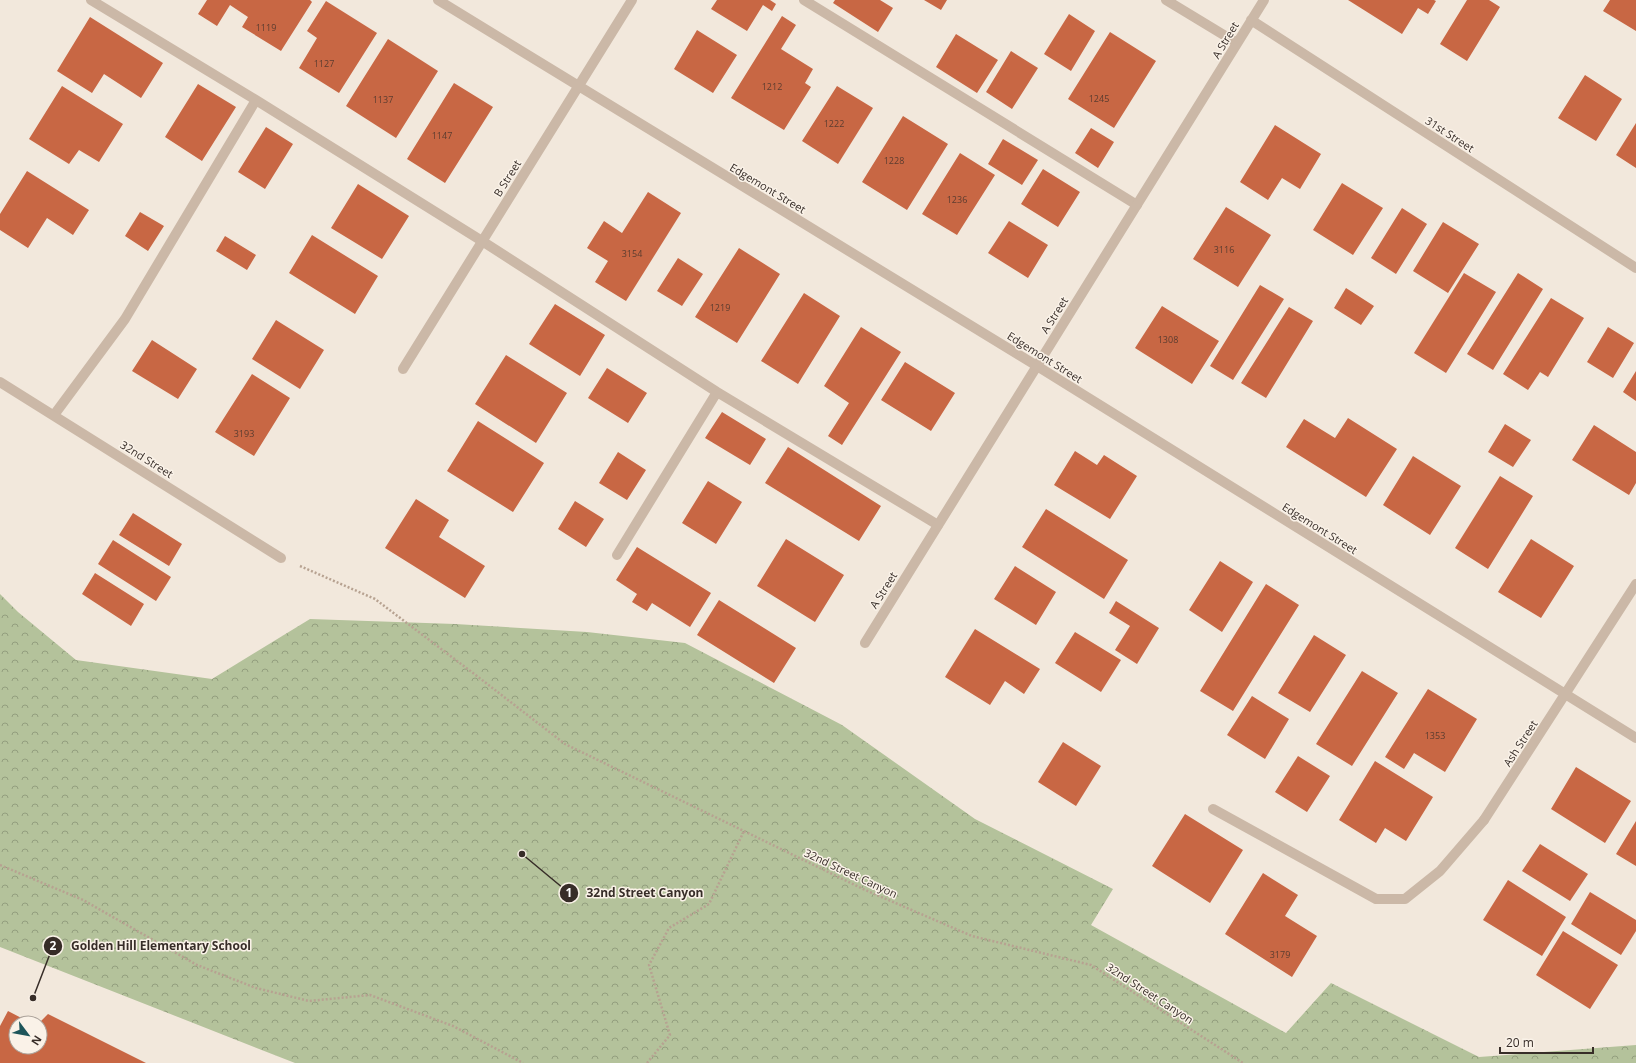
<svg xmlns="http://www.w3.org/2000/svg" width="1636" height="1063" viewBox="0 0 1636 1063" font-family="'Open Sans',sans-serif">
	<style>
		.forest { fill: url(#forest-crowns) }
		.building { fill: #c86744 }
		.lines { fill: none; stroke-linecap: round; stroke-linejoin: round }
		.path { stroke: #b7a291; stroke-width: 2.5; stroke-dasharray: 2 2; stroke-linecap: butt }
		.lane { stroke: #cbb8a7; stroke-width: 10 }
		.street { stroke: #cbb8a7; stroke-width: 10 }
		.labels { text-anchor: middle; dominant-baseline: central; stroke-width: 3; stroke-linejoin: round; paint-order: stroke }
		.number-label { font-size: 9px; fill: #5b3c2f }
		.street-label { font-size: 11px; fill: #372d28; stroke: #faf2e8 }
		.leader { fill: none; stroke: #372d28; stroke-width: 1.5 }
		.callout-dot { fill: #372d28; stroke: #faf2e8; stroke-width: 1.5 }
		.mark-label { font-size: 12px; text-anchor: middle; font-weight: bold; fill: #fff }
		.callout-label { font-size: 12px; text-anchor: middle; font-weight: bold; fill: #372d28; stroke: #faf2e8; stroke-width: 3; stroke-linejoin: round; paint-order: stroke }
	</style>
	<defs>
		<pattern id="forest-crowns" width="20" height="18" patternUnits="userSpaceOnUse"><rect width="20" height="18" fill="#b4c29b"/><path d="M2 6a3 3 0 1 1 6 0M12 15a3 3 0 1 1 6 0" fill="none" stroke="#939e7e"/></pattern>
	</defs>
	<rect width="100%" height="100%" fill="#f2e8dc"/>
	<path class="forest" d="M0,594L18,612L76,660L212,679L310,619L455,624L587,632L685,643L842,725L975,819L1113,889L1091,925L1286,1033L1331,983L1479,1057L1636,1045V1063H295L0,947Z"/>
	<path class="building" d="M207,0H310L312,2L281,51L242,27L248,17L230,5L217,26L198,14Z
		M717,0H770L776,4L772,11L763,5L747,31L711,9Z
		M835,0H880L893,8L878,32L833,3Z
		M924,0H947L941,10Z
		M1348,0H1434L1436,1L1428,14L1418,8L1402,34Z
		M1467,0H1489L1500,7L1467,61L1440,44Z
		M1610,0H1636V31L1603,11Z
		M326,1L377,33L339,93L299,68L317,38L307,31Z
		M1069,14L1095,31L1071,71L1044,54Z
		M782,16L796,25L781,49L813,69L805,83L811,87L784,130L731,98Z
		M90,17L163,63L141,98L104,74L92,93L57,71Z
		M697,30L737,55L713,93L674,69Z
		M1110,32L1156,61L1114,128L1068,99Z
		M956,34L998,60L977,93L936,67Z
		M388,39L438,71L396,138L346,106Z
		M1011,51L1038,68L1012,109L986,92Z
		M1585,75L1622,99L1596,141L1558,118Z
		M454,83L493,107L445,183L407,159Z
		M198,84L236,107L202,161L165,137Z
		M62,86L123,124L99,162L79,150L69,164L29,139Z
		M837,86L873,108L838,164L802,141Z
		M903,116L948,144L907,210L862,182Z
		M1636,123V168L1616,155Z
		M1275,125L1321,154L1300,189L1282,178L1268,200L1240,182Z
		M266,127L293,144L265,189L238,172Z
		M1091,128L1114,142L1098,168L1075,153Z
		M1003,139L1038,160L1022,185L988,164Z
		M960,153L995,175L957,235L922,214Z
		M1043,169L1080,192L1058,227L1021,204Z
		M27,171L89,210L73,235L47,218L28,248L0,230V214Z
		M1342,183L1383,208L1353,255L1313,230Z
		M358,184L409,216L382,259L331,228Z
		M648,192L681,213L626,301L595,282L608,261L587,248L604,221L622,233Z
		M1226,207L1271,235L1238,287L1193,259Z
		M1402,208L1427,224L1396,274L1371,258Z
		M140,212L164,226L148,251L125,236Z
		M1009,221L1048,245L1028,278L988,253Z
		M1443,222L1479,244L1448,293L1413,271Z
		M312,235L378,276L355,314L289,273Z
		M225,236L256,255L247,270L216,251Z
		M739,248L780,274L737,343L695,317Z
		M678,258L703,274L682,306L657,291Z
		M1464,273L1496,292L1446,373L1414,353Z
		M1518,273L1543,289L1493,370L1467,354Z
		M1260,285L1284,299L1233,380L1210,366Z
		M1346,288L1374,306L1361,325L1334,308Z
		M804,293L840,316L798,384L761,361Z
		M1551,298L1584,318L1548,377L1540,372L1528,390L1503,374Z
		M555,304L605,335L580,376L529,344Z
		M1162,306L1219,341L1192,384L1135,348Z
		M1289,307L1313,321L1266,398L1241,383Z
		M276,320L324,350L300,389L252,359Z
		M861,327L901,352L842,445L828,436L849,403L824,386Z
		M1608,327L1634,343L1613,378L1587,362Z
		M152,340L197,369L178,399L132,371Z
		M506,355L567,393L536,443L475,404Z
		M905,362L955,393L931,431L881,400Z
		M607,368L647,393L628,423L588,398Z
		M1636,371V401L1623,392Z
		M252,374L290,398L254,456L215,432Z
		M722,412L766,439L750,465L705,438Z
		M1348,418L1397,449L1366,497L1286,447L1304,419L1335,438Z
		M478,421L544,463L513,512L447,471Z
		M1505,424L1531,440L1513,467L1488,452Z
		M1594,425L1636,452V483L1629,495L1572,460Z
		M788,447L881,506L859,541L765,483Z
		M1075,451L1097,465L1104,455L1137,476L1110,519L1054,485Z
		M618,452L646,470L627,500L599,483Z
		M1413,456L1461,486L1430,535L1383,505Z
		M1500,476L1533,496L1488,569L1455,548Z
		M708,481L742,502L716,544L682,523Z
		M416,499L449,520L439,537L485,566L465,598L385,548Z
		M575,501L604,519L586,547L558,529Z
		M1046,509L1128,560L1104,599L1022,547Z
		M133,513L182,544L169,566L119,535Z
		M786,539L844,575L815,622L757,586Z
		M1531,539L1574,566L1541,618L1498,592Z
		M113,540L171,577L156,601L98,564Z
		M637,547L711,593L690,627L652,603L647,611L632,602L637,594L616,580Z
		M1220,561L1253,582L1222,632L1189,610Z
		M1015,566L1056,592L1036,625L994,599Z
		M95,573L144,604L131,626L82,594Z
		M1266,584L1299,605L1233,711L1200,691Z
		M719,600L796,648L774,683L697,635Z
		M1116,601L1159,628L1137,664L1115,650L1130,626L1109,613Z
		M975,629L1040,669L1024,694L1005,681L990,705L945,677Z
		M1075,632L1121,660L1101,692L1055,663Z
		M1314,635L1346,655L1310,712L1278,693Z
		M1362,671L1398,693L1352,766L1316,744Z
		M1428,689L1477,719L1445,772L1414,753L1404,769L1385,757Z
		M1252,696L1289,719L1265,759L1227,735Z
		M1063,742L1101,766L1076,806L1038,782Z
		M1298,756L1330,776L1307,812L1275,792Z
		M1375,761L1433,797L1406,841L1385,828L1376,843L1339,820Z
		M1576,767L1631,801L1605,843L1551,809Z
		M1185,814L1243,850L1210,903L1152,866Z
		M1636,821V866L1616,854Z
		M1540,844L1588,874L1570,901L1522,871Z
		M1263,873L1298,895L1285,916L1317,936L1292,977L1225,934Z
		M1508,880L1566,917L1542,956L1483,920Z
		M1590,892L1636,920V931L1621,955L1571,924Z
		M1563,931L1618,965L1590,1009L1536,975Z
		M8,1011L31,1023H16V1047H40V1023H39L48,1014L146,1063H0V1026Z"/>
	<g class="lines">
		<path class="path" d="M300,566L375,599L473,673L565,744L863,889L972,936L1091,965L1243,1063
			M0,865L83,900L197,965L256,988L309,1001L370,995L453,1026L523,1063
			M647,1063L670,1035L649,965L669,928L709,904L744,831"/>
		<path class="lane" d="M91,0L256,100L482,241L717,392L938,525
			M804,0L1137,205
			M54,415L125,319L256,100
			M617,555L717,392
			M1213,809L1376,899H1405L1440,871L1484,820"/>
		<path class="street" d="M438,0L1037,366L1636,738
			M1166,0L1237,43
			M1251,20L1636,268
			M403,369L632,0
			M0,382L281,558
			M865,643L1264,0
			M1484,820L1636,584"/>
	</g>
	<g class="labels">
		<g class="number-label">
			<text x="266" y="27">1119</text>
			<text x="324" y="63">1127</text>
			<text x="772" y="86">1212</text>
			<text x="1099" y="98">1245</text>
			<text x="383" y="99">1137</text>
			<text x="834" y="123">1222</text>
			<text x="442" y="135">1147</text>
			<text x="894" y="160">1228</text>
			<text x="957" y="199">1236</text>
			<text x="1224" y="249">3116</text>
			<text x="632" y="253">3154</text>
			<text x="720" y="307">1219</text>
			<text x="1168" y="339">1308</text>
			<text x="244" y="433">3193</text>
			<text x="1435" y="735">1353</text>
			<text x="1280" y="954">3179</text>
		</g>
		<g class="street-label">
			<text transform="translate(1225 40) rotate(-59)">A Street</text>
			<text transform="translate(1450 134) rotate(33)">31st Street</text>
			<text transform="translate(507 178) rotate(-58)">B Street</text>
			<text transform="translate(768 188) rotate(31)">Edgemont Street</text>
			<text transform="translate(1054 315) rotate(-58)">A Street</text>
			<text transform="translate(1045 357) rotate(32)">Edgemont Street</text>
			<text transform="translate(147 459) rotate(32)">32nd Street</text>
			<text transform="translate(1320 528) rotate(32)">Edgemont Street</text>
			<text transform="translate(883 590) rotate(-58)">A Street</text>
			<text transform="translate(1520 743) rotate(-57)">Ash Street</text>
			<text transform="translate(851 873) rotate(25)">32nd Street Canyon</text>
			<text transform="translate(1150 993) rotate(33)">32nd Street Canyon</text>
		</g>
	</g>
	<path class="leader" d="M522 854L569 893M33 998L53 946"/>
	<g class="callout-dot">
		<circle cx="522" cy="854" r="4"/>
		<circle cx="33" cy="998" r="4"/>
		<circle cx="569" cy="893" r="10"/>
		<circle cx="53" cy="946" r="10"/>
	</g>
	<g class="mark-label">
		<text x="569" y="897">1</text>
		<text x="53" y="950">2</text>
	</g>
	<g class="callout-label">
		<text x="645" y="897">32nd Street Canyon</text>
		<text x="161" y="950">Golden Hill Elementary School</text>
	</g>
	<g transform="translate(28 1035) rotate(122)"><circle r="19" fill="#faf2e8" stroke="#aca39b"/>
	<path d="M0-3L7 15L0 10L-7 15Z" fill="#1d555a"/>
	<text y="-6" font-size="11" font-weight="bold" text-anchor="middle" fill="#372d28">N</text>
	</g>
	<path d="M1500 1047v6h93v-6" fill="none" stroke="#372d28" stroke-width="2"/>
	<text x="1506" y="1047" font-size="12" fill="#372d28" stroke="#faf2e8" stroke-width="3" paint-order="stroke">20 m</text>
</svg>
